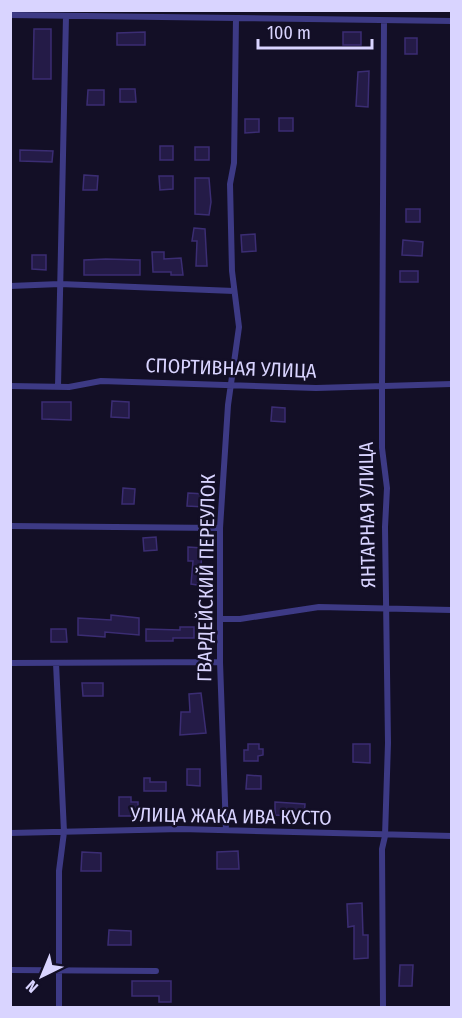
<svg xmlns="http://www.w3.org/2000/svg" width="462" height="1018" viewBox="0 0 462 1018" font-family="'Fira Sans Condensed',sans-serif">
	<style>
		.building { fill: #241b47; stroke: #3b2d73; stroke-width: 1.5 }
		.lines { fill: none; stroke-linecap: round; stroke-linejoin: round }
		.minor { stroke: #3d3a85; stroke-width: 6 }
		.labels { text-anchor: middle; dominant-baseline: central; stroke-width: 5; stroke-linejoin: round; paint-order: stroke }
		.street-label { font-size: 20px; fill: #d9d4ff; stroke: #130f26 }
	</style>
	<rect width="100%" height="100%" fill="#130f26"/>
	<path class="building" d="M34,29H51V79H33Z
		M145,32V45H117V33Z
		M343,32H361V45H343Z
		M405,38H417V54H405Z
		M369,71L368,107L356,106L358,72Z
		M120,89H135L136,102H120Z
		M88,90H104V105H87Z
		M279,118H293V131H279Z
		M245,119H259V132L245,133Z
		M160,146H173V160H160Z
		M195,147H209V160H195Z
		M20,150L53,151L52,162L20,161Z
		M84,175L98,176L97,190H83Z
		M159,176H173V189L160,190Z
		M195,178H209L211,202L209,215L195,214Z
		M406,209H420V222H406Z
		M194,228L205,229L207,266H196L197,241H192Z
		M255,234L256,251L242,252L241,235Z
		M403,240L423,242L422,256L402,255Z
		M152,252H164V259L181,258L183,275H171V272H153Z
		M32,255H46V270L32,269Z
		M106,259L140,260V275H84V260Z
		M400,271H418V282H400Z
		M112,401L129,402V418L111,417Z
		M42,402H71V420L42,419Z
		M272,407L285,408V422L271,421Z
		M123,488L135,489L134,504H122Z
		M188,493L205,494V507L187,506Z
		M156,537L157,550L144,551L143,538Z
		M188,547L202,548L201,567H206L204,586L191,584L193,561H188Z
		M111,615L139,618V635L105,632V637L78,635V618L111,620Z
		M180,627H194V638H173V641H146V629L180,630Z
		M51,629H66L67,642H51Z
		M82,683H103V696H83Z
		M201,693L206,733L180,735L181,712H190L189,694Z
		M248,744H259V749H263V755L258,756V761H244V750H248Z
		M353,744H370V763L353,762Z
		M187,769H200V786L187,785Z
		M247,775L261,776V789H246Z
		M144,778H150V782H166V791H144Z
		M119,797H131V802H138V816H119Z
		M275,802L305,804L304,817L275,815Z
		M238,851L239,869H217V852Z
		M82,852L101,853V871H81Z
		M362,903L363,935H368V958L354,959V926L348,927L347,904Z
		M109,930L131,931V945H108Z
		M400,965H413L412,986H399Z
		M132,981H171V1002H159V996H132Z"/>
	<g class="lines">
		<path class="minor" d="M10,15L452,21
			M10,286L60,284L234,291
			M10,386L69,387L101,381L316,388L452,384
			M58,387L66,16
			M10,526L220,528
			M221,619H240L319,607L452,610
			M10,663L220,662
			M56,663L64,832L59,871V1008
			M226,830L220,662V528L228,405L239,327L232,271L230,184L234,163L236,18
			M10,833L181,829L452,836
			M10,970L156,971
			M383,1008L382,849L385,836L388,743L385,527L387,488L382,448V387L384,21"/>
	</g>
	<g class="labels">
		<g class="street-label">
			<text transform="translate(231 368) rotate(2)">СПОРТИВНАЯ УЛИЦА</text>
			<text transform="translate(367 515) rotate(-91)">ЯНТАРНАЯ УЛИЦА</text>
			<text transform="translate(206 578) rotate(-89)">ГВАРДЕЙСКИЙ ПЕРЕУЛОК</text>
			<text transform="translate(231 816) rotate(1)">УЛИЦА ЖАКА ИВА КУСТО</text>
		</g>
	</g>
	<rect width="462" height="1018" fill="none" stroke="#d9d4ff" stroke-width="24"/>
	<g transform="translate(42 976) rotate(223)" stroke="#130f26" stroke-width="4.5" paint-order="stroke">
	<path d="M0-4.5L10 22L0 15L-10 22Z" fill="#d9d4ff"/>
	<text y="-9" font-size="16" font-weight="bold" text-anchor="middle" fill="#d9d4ff">N</text>
	</g>
	<path d="M258 39v9h114v-9" fill="none" stroke="#d9d4ff" stroke-width="3"/>
	<text x="267" y="39" font-size="18" fill="#d9d4ff" stroke="#130f26" stroke-width="4.5" paint-order="stroke">100 m</text>
</svg>
